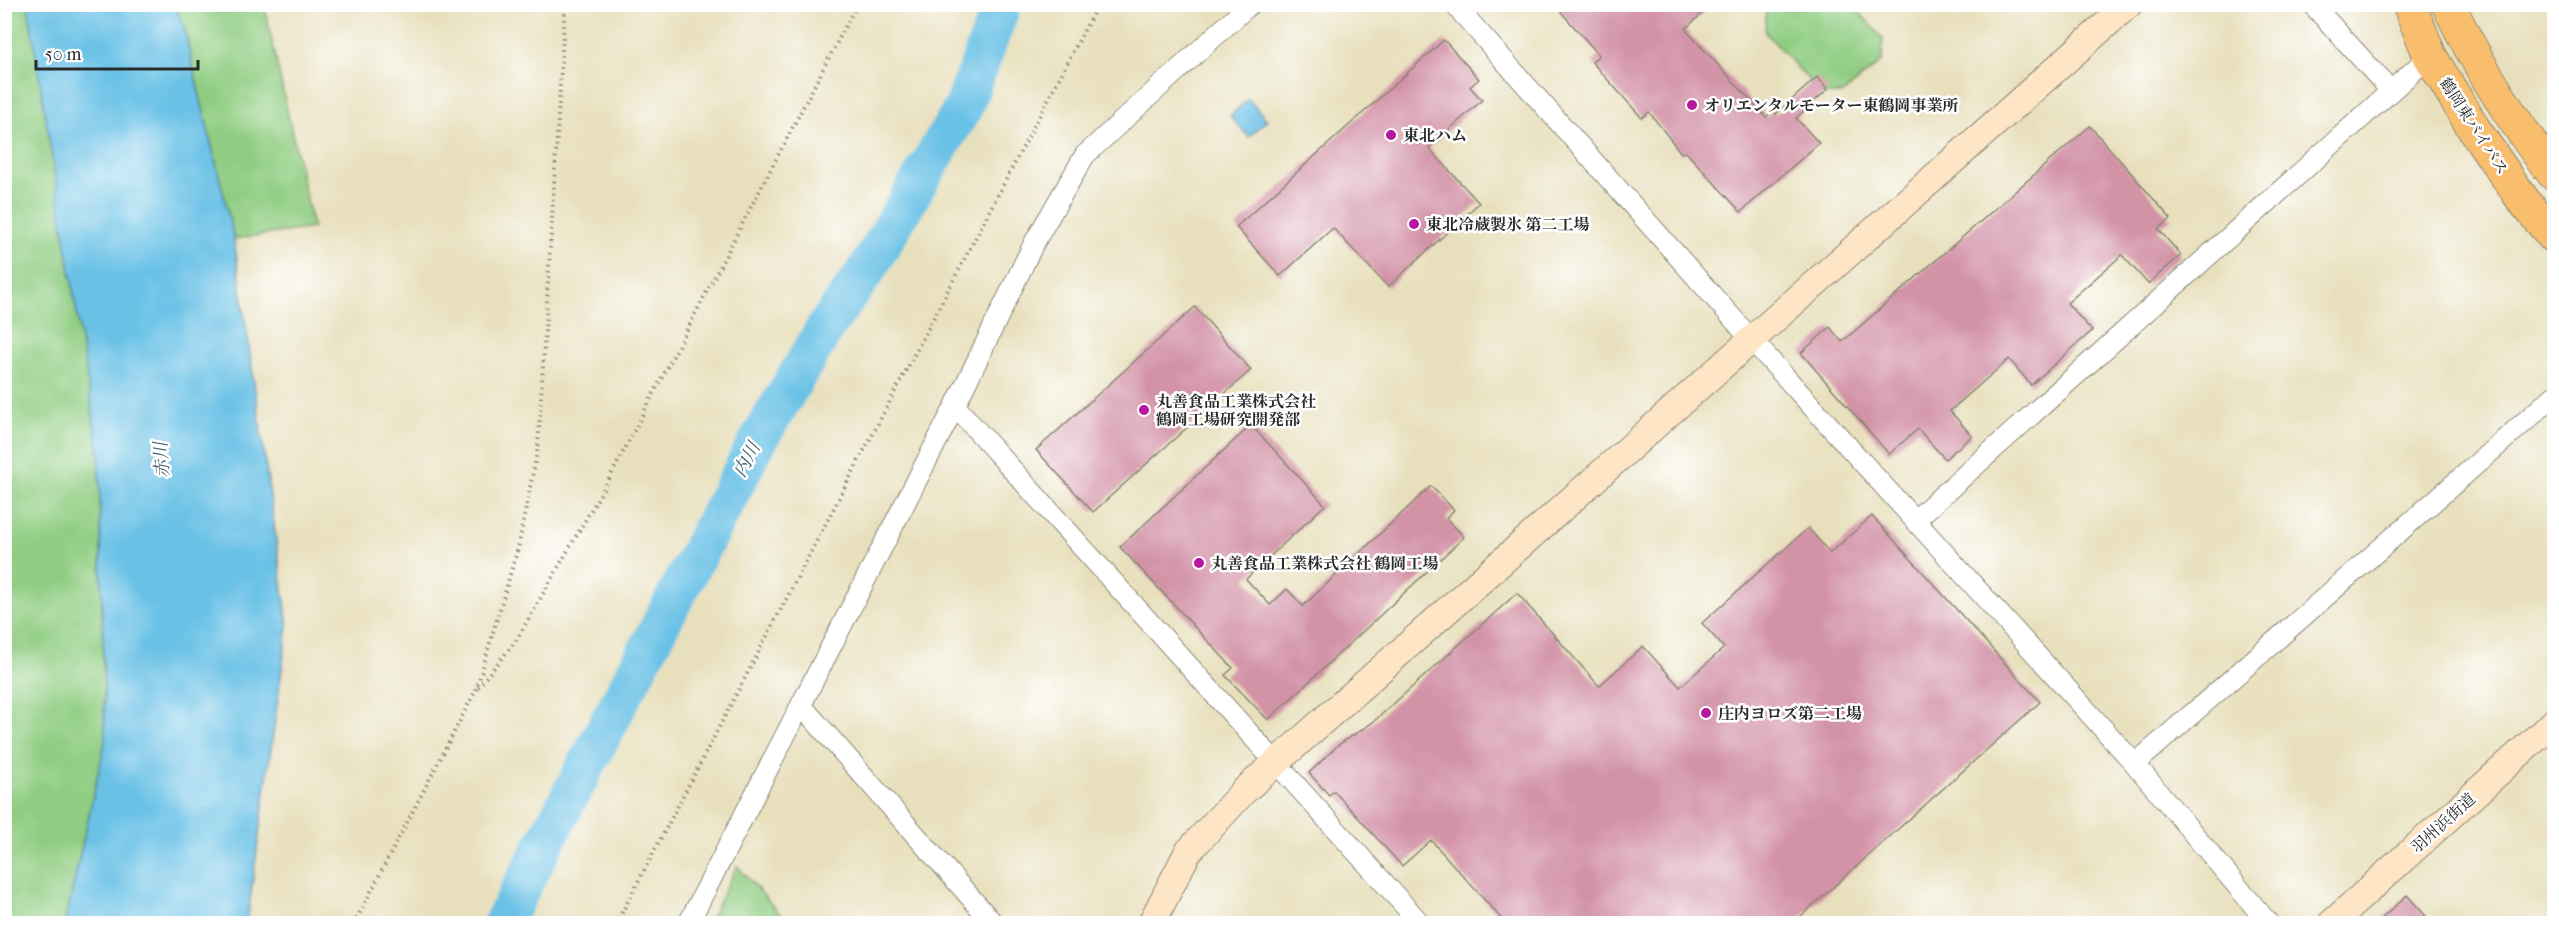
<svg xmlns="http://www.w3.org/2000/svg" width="2559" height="928" viewBox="0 0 2559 928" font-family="'IM FELL French Canon','Noto Serif JP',serif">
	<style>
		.green { fill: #90cd82; stroke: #5e7c56; stroke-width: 1.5 }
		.water { fill: #69c1e6; stroke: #4a7688; stroke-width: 1.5 }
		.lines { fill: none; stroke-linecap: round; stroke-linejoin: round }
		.river { stroke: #69c1e6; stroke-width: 39 }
		.building { fill: #d393a7 }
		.street-casing { stroke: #8a8674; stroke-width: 22 }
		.secondary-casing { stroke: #8a8674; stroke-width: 29 }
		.highway-casing { stroke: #8a8674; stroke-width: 35 }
		.path { stroke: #8a8674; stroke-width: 4; stroke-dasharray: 1.5 4.5; stroke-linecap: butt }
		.street { stroke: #fff; stroke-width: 20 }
		.secondary { stroke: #fde5c5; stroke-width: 27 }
		.highway { stroke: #f9be6d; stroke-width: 33 }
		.poi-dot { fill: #b5179e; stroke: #fff; stroke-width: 2 }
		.labels { text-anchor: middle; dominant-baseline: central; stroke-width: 5; stroke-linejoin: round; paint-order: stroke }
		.poi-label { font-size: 16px; font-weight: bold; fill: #2b2b2b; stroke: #fff; text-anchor: start }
		.street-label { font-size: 16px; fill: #2b2b2b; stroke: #fff }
		.water-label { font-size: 18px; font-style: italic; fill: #41606c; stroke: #fff }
	</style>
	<rect width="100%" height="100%" fill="#fff"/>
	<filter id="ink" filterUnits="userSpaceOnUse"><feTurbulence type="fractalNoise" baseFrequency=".0167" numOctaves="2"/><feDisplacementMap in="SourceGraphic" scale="12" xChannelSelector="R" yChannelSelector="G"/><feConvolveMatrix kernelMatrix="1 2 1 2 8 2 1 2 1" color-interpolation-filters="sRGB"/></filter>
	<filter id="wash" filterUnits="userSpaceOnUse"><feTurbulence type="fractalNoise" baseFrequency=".008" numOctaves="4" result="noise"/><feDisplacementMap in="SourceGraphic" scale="24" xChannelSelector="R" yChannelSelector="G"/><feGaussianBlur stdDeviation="1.35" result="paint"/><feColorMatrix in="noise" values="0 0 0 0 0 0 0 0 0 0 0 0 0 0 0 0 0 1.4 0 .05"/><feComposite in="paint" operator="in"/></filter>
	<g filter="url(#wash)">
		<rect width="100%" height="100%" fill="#e8e0bd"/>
		<path class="green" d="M28,4L99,454L105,742L65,923L5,924L4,5Z
			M175,5H264L313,228L234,239L184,29Z
			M1773,5H1853L1883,39L1882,61L1842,94H1821L1765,32L1766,10Z
			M737,866L788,923H708Z"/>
		<path class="water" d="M28,5H175L184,29L234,239L288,625L247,923H65L105,742L99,454Z
			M1248,99L1267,120L1249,137L1230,116Z"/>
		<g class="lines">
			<path class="river" d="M502,924L760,437L827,325L866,271L964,106L1002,4"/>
		</g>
		<g id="blocks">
			<path class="building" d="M1554,4H1713L1685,29L1766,117L1773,111L1776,114L1817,77L1828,89L1796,118L1819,143L1741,212L1686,152L1681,153L1649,112L1642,118L1592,62L1599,55Z
				M1444,40L1479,79L1470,87L1482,100L1429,148L1479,203L1388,287L1333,228L1280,276L1236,227Z
				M2090,126L2171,219L2158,229L2181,255L2148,284L2122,255L2067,303L2092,331L2031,385L2009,359L1950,411L1972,436L1945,459L1918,429L1889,454L1801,353L1830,327L1842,342Z
				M1195,307L1251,370L1093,512L1036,450Z
				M1251,425L1325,505L1246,579L1270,605L1287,589L1303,606L1431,486L1454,510L1446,518L1464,537L1268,720L1225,675L1233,668L1120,547Z
				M1872,516L2040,702L1792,924H1506L1431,840L1402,866L1334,791L1329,795L1309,773L1338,745L1372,723L1517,593L1599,686L1643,646L1680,687L1724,648L1702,623L1808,528L1830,553Z
				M2407,895L2433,924H2376Z"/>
		</g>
	</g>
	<g filter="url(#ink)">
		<use href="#blocks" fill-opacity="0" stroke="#8a8674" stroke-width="1.5"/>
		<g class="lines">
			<g class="street-casing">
				<path id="street" d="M1454,4L1751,339L2135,764L2269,924
					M2312,4L2391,91
					M955,406L1421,924
					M1915,520L2430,56
					M801,705L994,924
					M2135,764L2554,396
					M688,924L955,406L1034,243L1085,155L1250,4"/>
			</g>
			<g class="secondary-casing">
				<path id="secondary" d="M1151,924L1188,852L1244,791L2129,4
					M2331,924L2554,722"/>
			</g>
			<g class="highway-casing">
				<path id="highway" d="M2409,4L2430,56L2474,129L2523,200L2554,237
					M2448,4C2477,64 2513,122 2554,174"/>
			</g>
			<path class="path" d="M478,687L516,641L609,479L857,4
				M354,924L476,690L518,548L538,447L565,4
				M616,924L1098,4"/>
			<use href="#street" class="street"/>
			<use href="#secondary" class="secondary"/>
			<use href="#highway" class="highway"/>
		</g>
	</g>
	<g class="poi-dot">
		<circle cx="1692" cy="105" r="6"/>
		<circle cx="1391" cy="135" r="6"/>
		<circle cx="1414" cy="224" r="6"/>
		<circle cx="1144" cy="410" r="6"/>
		<circle cx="1199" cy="563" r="6"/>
		<circle cx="1706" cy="713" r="6"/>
	</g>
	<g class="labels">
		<g class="poi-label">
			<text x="1704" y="105">オリエンタルモーター東鶴岡事業所</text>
			<text x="1403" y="135">東北ハム</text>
			<text x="1426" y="224">東北冷蔵製氷 第二工場</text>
			<text x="1156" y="401">丸善食品工業株式会社<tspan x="1156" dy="18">鶴岡工場研究開発部</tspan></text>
			<text x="1211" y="563">丸善食品工業株式会社 鶴岡工場</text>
			<text x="1718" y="713">庄内ヨロズ第二工場</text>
		</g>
		<g class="street-label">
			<text transform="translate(2474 126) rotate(57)">鶴岡東バイパス</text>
			<text transform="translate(2443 823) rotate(-42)">羽州浜街道</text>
		</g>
		<g class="water-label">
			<text transform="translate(162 460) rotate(-94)">赤川</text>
			<text transform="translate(747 460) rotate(-62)">内川</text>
		</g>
	</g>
	<rect width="2559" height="928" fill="none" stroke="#fff" stroke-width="24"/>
	<path d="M36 60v9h162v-9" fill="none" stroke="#2b2b2b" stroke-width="3"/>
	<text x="45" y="60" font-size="18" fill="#2b2b2b" stroke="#ffffff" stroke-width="4.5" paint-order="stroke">50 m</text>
</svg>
